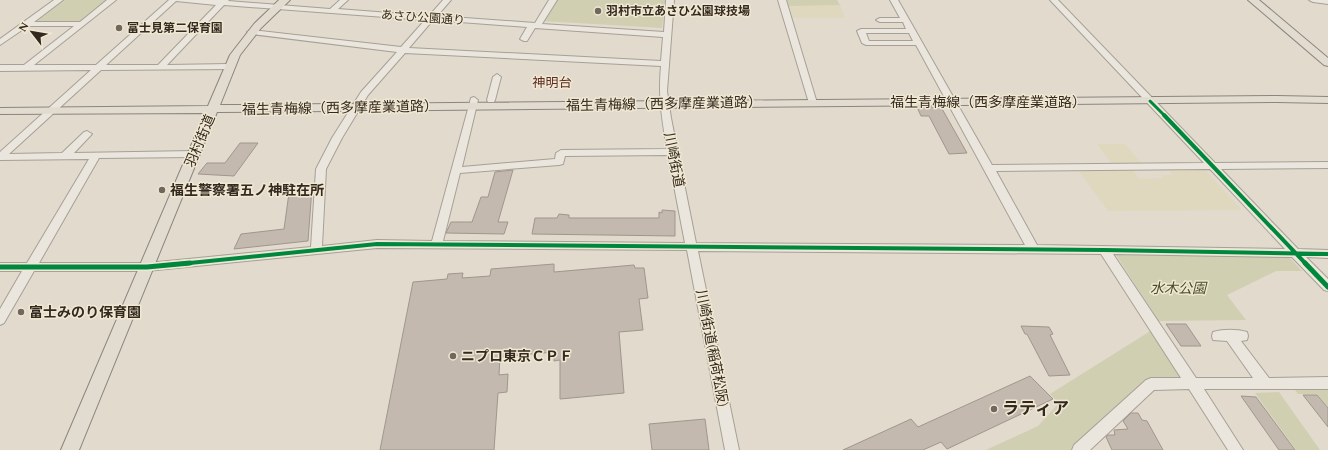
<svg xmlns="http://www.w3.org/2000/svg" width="1328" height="450" viewBox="0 0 1328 450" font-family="Spectral,'Noto Sans JP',serif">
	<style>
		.farmland { fill: #dfd8bf }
		.green { fill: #d0cfb1 }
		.building { fill: #c4b9ae; stroke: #a1968d }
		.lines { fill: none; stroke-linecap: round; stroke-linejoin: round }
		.minor-casing { stroke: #a6a096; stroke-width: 2 }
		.major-casing { stroke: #8c857d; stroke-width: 2 }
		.minor { fill: #eae6de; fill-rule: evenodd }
		.major { fill: #e1dbd0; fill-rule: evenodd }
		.cycleway-far2-casing { stroke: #f1e8d3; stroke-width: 5 }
		.cycleway-far1-casing { stroke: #f1e8d3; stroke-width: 6 }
		.cycleway-casing { stroke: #f1e8d3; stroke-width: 8 }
		.cycleway-far2 { stroke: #00873e; stroke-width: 3 }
		.cycleway-far1 { stroke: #00873e; stroke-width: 4 }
		.cycleway { stroke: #00873e; stroke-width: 5 }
		.poi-dot { fill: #71675c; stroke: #f1e8d3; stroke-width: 1.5 }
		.labels { text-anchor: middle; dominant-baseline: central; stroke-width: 3; stroke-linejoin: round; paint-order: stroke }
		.far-poi-label { font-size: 12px; font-weight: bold; fill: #34291f; stroke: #f1e8d3; text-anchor: start }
		.far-street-label { font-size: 12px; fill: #34291f; stroke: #f1e8d3 }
		.far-quarter-label { font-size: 13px; fill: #5c2d23; stroke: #f1e8d3 }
		.street-label { font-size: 14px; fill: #34291f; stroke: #f1e8d3 }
		.poi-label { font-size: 14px; font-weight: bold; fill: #34291f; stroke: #f1e8d3; text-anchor: start }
		.park-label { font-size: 14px; font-style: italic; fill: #464e28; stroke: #f1e8d3 }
		.near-poi-label { font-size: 17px; font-weight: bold; fill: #34291f; stroke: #f1e8d3; text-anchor: start }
	</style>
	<rect width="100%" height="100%" fill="#e1dacd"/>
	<path class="farmland" d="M840,5L845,18H793L789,6Z
		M1097,144H1125L1141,163H1111Z
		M1132,169L1139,179L1164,178L1161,175H1173L1168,169H1201L1206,171L1242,210L1108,211L1078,170Z"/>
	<path class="green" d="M64,0H110L79,23H32Z
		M552,0H665L662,28L542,21Z
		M787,0H837L840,5L789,6Z
		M1116,255L1289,257L1302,271H1276L1227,295L1246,320L1159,321L1152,330L1181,376V379L1148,382L1071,450H986L1038,426L1059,403L1050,394L1152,330L1158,320Z
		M1295,390H1328V407L1317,394H1298Z
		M1279,392L1320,450H1296L1255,393Z"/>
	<path class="building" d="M917,107H941L967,153L949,154L929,116H921Z
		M240,143H258L234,176L198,174L207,163H225Z
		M513,170L498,222H508L504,234L446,233L451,222H472L481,197H488L495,172Z
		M310,186V189L312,188L308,241L234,249L241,234L284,229L289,193L291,191Z
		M662,210L675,211V236L532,234L535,218H557L559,214L569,215V218H659V212L662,213Z
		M554,264V272L634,265L635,268H644L648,298L639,299L643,330L619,332L624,393L560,399V360L554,361V352L500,357L499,375L508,374L507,392L498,393L494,450H380L413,282L447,279L448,274L463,273L462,278L490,276L491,269Z
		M1166,324H1186L1201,346H1181Z
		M1021,326L1049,327L1053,334L1050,335L1070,375L1049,376L1027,334H1025Z
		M1030,376L1053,399L947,449L941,442L923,450H843L911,419L918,427Z
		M1303,395H1317L1328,408V427Z
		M1241,396L1256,397L1295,450H1279Z
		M1131,413H1138L1142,420L1147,421L1163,450H1112L1106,437L1108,435H1115L1114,430L1128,429L1123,421Z
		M705,419L709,450H652L649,424Z"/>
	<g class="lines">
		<g class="minor-casing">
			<path id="minor" d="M54,0H63L34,22H80L107,0H116L34,65H96L169,0H229L228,1L330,9L340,0H348L338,9L429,16L443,0H451L437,16L535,23L549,0H557L542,24L664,32L666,0H674L667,91L671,118L696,243L1025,245L916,45H866L862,43L857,31L861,29H906L903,22H880L876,20L880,18H900L890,0H898L992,165L1204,163L1050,0H1058L1215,163L1328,162V168L1221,169L1298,249L1328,250V258L1306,257L1328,279V291L1324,290L1292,257L1113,254L1196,378H1253L1227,341L1213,340L1212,336L1213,332C1223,329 1237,329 1247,332L1248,336L1247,340L1241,341L1269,378L1328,377V389H1204L1243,450H1228L1189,389L1154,390L1090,450H1072L1074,445L1146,380L1151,378H1181L1101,254L698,251L739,450H725L687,250L377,248L147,271H34L4,323L0,325V309L22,271H0V263H27L89,159L0,160V152L91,70L0,71V65H24L74,26H28L0,45V39ZM176,1L216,5L158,65H106ZM224,5L425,20L401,47L251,30L247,32L251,34L397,52L361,92L332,138L316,169L311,247L147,263H39L99,158L194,157L199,154L194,151L74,153L92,134L87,131L84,132L62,153L9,154L101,70L233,69L234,67L230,64L167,65ZM433,20L527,27L520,39L524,41H527L535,28L663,37L661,61L409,48ZM866,33H909L913,41H869ZM405,53L661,66C658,97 662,119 667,149L561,150L556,153L555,159L462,167L478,100L474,97L471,98L432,241L377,240L322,246L326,169L342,138L368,95ZM668,155L685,243L443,241L460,173L559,165L563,164L565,156ZM1210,169L1285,249L1037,245L996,171Z
				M778,0H786L817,103L816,105H810L809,103Z
				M1309,0H1328V4L1313,2Z
				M497,74L501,77L495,100L494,102H488L487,100L493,77Z"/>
		</g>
		<g class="major-casing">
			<path id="major" d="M279,0H290L261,28L240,55L220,105L1277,96L1328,97V103L1277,102L217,112L79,450H61L205,113L0,114V108L208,106L230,55L254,24Z
				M1248,0H1259L1328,58V66L1324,65Z"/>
		</g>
		<use href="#minor" class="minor"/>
		<use href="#major" class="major"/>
		<g class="cycleway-far2-casing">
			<path id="cycleway-far2" d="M1150,101L1165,116"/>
		</g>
		<g class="cycleway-far1-casing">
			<path id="cycleway-far1" d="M1164,115L1306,264
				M180,264L377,244L1104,250L1328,254"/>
		</g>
		<g class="cycleway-casing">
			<path id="cycleway" d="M1305,263L1328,287
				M0,267H147L190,263"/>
		</g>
		<use href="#cycleway-far2" class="cycleway-far2"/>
		<use href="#cycleway-far1" class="cycleway-far1"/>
		<use href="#cycleway" class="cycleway"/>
	</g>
	<g class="poi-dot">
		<circle cx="598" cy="11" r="4"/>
		<circle cx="119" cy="28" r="4"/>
		<circle cx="162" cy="190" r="4"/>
		<circle cx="21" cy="312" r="4"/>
		<circle cx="453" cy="356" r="4"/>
		<circle cx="994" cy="409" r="4"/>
	</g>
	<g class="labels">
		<g class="far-poi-label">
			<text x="606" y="11">羽村市立あさひ公園球技場</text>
			<text x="127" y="28">富士見第二保育園</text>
		</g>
		<g class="far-street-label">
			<text transform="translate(423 18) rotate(4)">あさひ公園通り</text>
		</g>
		<g class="far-quarter-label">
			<text x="552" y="83">神明台</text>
		</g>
		<g class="street-label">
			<text x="988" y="102">福生青梅線（西多摩産業道路）</text>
			<text transform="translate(664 104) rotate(-1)">福生青梅線（西多摩産業道路）</text>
			<text transform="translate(340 108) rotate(-1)">福生青梅線（西多摩産業道路）</text>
			<text transform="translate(200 141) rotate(-67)">羽村街道</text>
			<text transform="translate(674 160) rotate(79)">川崎街道</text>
			<text transform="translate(712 348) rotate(79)">川崎街道(稲荷松阪)</text>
		</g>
		<g class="poi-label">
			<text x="170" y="190">福生警察署五ノ神駐在所</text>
			<text x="29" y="312">富士みのり保育園</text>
			<text x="461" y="356">ニプロ東京ＣＰＦ</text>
		</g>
		<g class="park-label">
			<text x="1178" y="288">水木公園</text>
		</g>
		<g class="near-poi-label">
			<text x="1002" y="409">ラティア</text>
		</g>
	</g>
	<g transform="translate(32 32) rotate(301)" stroke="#f1e8d3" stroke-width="3" paint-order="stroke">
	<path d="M0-3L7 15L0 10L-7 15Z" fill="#34291f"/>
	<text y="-6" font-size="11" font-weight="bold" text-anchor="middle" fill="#34291f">N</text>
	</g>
</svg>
